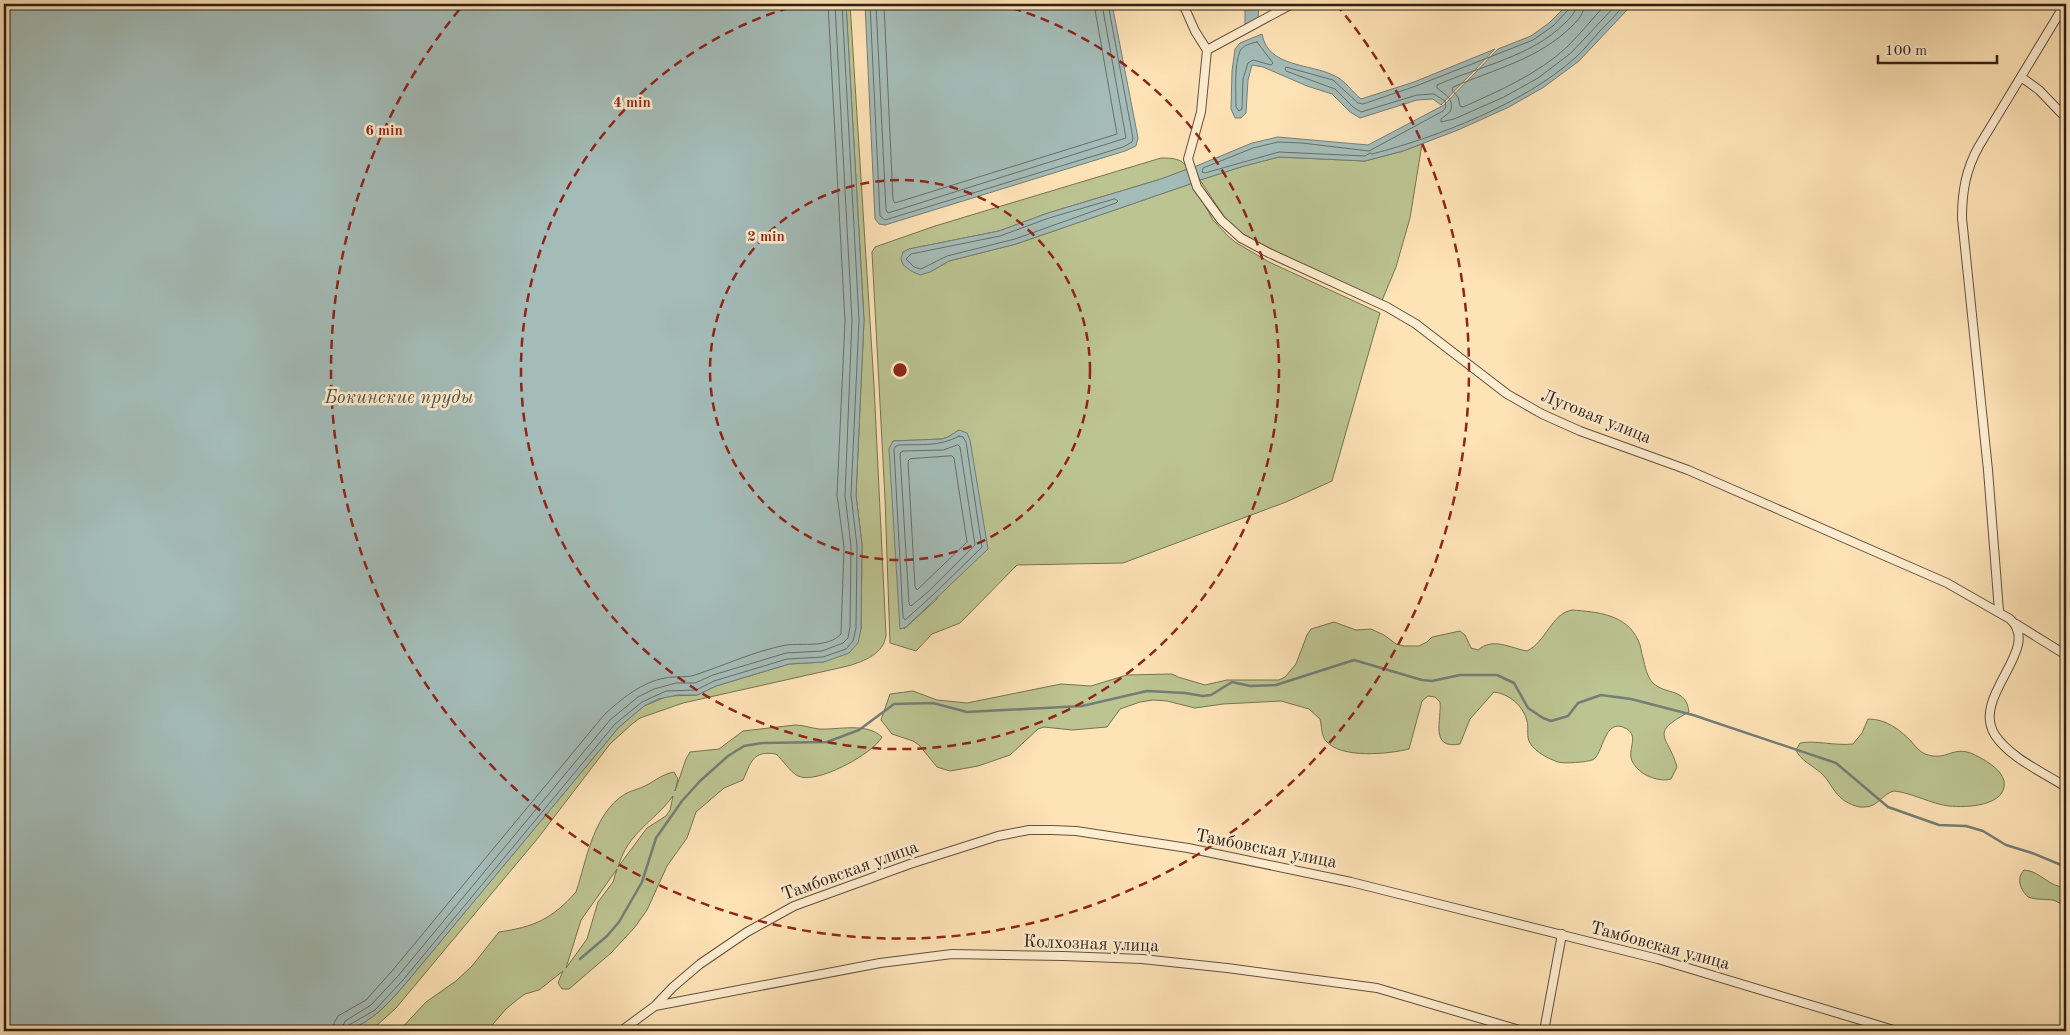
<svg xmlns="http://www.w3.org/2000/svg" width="2070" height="1035" viewBox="0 0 2070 1035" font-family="'Old Standard TT',serif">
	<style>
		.green { fill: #bcc491; stroke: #767253; fill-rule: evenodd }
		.water { fill: #a4bcb8; stroke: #757d77 }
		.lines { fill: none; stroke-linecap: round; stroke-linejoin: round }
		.shore { stroke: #6a6e66; stroke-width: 1 }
		.stream { stroke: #757d77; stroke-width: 2.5 }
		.minor-casing { stroke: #63503d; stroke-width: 10 }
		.minor { stroke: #feedd0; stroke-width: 8 }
		.ring { fill: none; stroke: #8f2418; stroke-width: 2.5; stroke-dasharray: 9 6 }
		.labels { text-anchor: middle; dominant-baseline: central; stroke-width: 5; stroke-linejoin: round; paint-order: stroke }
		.street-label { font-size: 18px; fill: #2f1f15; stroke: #feedd0 }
		.water-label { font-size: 19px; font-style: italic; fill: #524e46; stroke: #feedd0 }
		.centre { fill: #8f2418; stroke: #feedd0; stroke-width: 2.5 }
		.ring-label { font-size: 15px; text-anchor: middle; font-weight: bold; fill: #8f2418; stroke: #feedd0; stroke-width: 5; stroke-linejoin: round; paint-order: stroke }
	</style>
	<rect width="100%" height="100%" fill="#fee3b6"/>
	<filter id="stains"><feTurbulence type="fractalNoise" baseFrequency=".004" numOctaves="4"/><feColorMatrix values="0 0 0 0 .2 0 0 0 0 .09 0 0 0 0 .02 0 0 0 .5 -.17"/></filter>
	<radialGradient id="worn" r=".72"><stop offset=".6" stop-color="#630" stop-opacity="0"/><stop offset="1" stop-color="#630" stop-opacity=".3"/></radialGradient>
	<path class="green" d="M846,4H850L874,385L886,635C884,654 864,661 848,666L683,703L640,718L632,724L610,744L538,838L396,1008L375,1027L367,1031H347C374,1020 387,1005 406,983L619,727L644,706L668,696L697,695L716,686L789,664L824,662L861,629L862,545L856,495L864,320Z
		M1422,144L1410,218L1396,267L1381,303L1245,236L1229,224L1200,180L1244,166L1279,157L1365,161L1403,151Z
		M1161,158C1173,158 1182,158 1188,169L1161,179L1048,213L999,231L909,249L930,272L949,261L1016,244L1193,183L1213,220L1228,236L1235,242L1269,262L1380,313L1332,481L1286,502L1123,563L1017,565L960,623L932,634L916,651L890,643L885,498L872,252L875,247L935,226ZM959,430L937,599L904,629L893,441L942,439L948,437Z
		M1572,610C1597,612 1626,614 1638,640C1641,645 1641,652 1643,658C1645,666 1647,677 1653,683C1667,696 1686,687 1689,712C1648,734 1668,735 1677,767L1671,779C1657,783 1635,773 1631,758C1629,748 1638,736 1627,729C1603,715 1604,756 1592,760C1587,762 1564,764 1558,762C1549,759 1535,752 1530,743C1526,737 1529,728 1527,721C1523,705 1509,694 1494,692L1470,719L1460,744C1429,750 1442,719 1440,702L1435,697L1428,696L1422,701L1409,749C1389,754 1341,759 1326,741C1321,735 1322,727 1320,719L1309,709L1281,701L1223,704L1195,708L1167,701L1153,700L1140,702L1120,709L1107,727L1072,730L1044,727L1038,729L1010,755L978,766L950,771L937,767L919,745L913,741L892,734L881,720L890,694L913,691L937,700L967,703L1061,684L1091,686L1127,675L1172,674L1178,677L1205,685L1227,680H1279L1285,677L1296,664L1307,635L1311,629L1334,622L1356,630L1371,629L1384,635L1396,644L1404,646H1419L1427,642L1432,637L1460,631L1465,635L1471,648L1478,650C1493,637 1510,648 1527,651C1546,642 1551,614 1572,610Z
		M1868,719C1886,719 1899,729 1911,741C1915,746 1919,751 1925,754C1947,762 1952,745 1973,754C1983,759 2001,768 2004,781C2008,806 1966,808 1949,806C1931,804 1913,793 1894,791C1883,793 1878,807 1865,807C1857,808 1846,803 1840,797C1833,791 1829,780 1821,773C1812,765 1800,760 1796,750L1800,743C1815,740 1835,746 1853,744L1862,733Z
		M795,725C803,725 811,728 819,729C839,730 866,722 882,737C873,754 816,785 798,776C790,772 783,760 776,754C752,750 751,763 743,780L724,788L696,812L687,838L667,866L647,910L635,927L611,953L569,989H562L558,983L563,971L539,990L525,994L518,999L506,1009L487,1031H399L426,1002L456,981L472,966L499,932C534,927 552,919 576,892C587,859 593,814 625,794C632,790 640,789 647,785C656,780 663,774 674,772L678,779L675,791L686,759L690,752L719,749L743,731ZM673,796L670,810L666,816L647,828L618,867C628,832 654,822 673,796ZM617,869L613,882L598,902L587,939L566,968L581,920Z
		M2024,870C2041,871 2049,888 2066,887V913C2058,893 2045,903 2028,897C2020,889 2016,879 2024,870Z"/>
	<path class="water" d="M4,4H846L864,320L856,495L862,545L861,629L858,643L849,653L824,662L789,664L716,686L697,695H678L658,699L644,706L619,727L406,983C387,1005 374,1020 347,1031H4Z
		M865,4H1112L1138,138L1136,146L1125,151L885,225L879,224L875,219Z
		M1245,4H1259L1258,21L1245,26Z
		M1568,4H1630L1627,10L1579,61L1544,87L1509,107L1458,130L1403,151L1365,161L1279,157L1244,166L1200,180L1194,167L1252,143L1278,137L1368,145L1444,105L1498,49L1531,36L1549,23Z
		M1262,34C1268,68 1310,63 1335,76C1346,81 1352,92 1361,99L1414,82L1495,49L1441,105L1433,99L1417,100L1360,118L1350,112L1332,94L1307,86L1263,67L1252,65L1248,80L1246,113L1241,118H1235L1231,109L1232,71L1235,49L1240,43Z
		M1188,169L1193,183L1016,244L949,261L930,272L920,275L911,271L903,265L901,259L903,252L909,249L999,231L1048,213L1161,179Z
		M959,430L967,433L970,440L988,549L906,627L900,629L889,449L893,441L942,439L948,437Z"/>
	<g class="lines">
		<path class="shore" d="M870,4L880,216L885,220L1123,147L1132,142L1133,138L1108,4
			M876,4L886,210L888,213L1126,138L1102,4
			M884,4L893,200L895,203L1117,134L1094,4
			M1571,4L1569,9L1553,26L1533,40L1416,86L1363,104L1358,103L1333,80L1286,67L1285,69L1286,71L1335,89L1353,107L1361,112L1417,95L1434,94L1445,101L1446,107L1443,111L1369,151L1302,143L1278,142L1253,148L1203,168L1202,172L1205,173L1279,152L1365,156L1370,153L1372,154C1438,137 1525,103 1575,58C1584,50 1591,41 1599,32C1607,23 1618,14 1624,4
			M1577,4C1576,12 1571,17 1565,23C1531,57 1480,66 1437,85V88C1446,95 1455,100 1450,112L1441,119V122L1454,119L1504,97L1538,78L1571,53L1617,4
			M1584,4C1584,14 1579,19 1572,26C1539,59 1495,69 1453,87L1452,90L1458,97L1460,106L1463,107C1499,91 1538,74 1567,47C1581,33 1593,18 1606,4
			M1257,42L1273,63L1271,65L1253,60L1248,63L1243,79L1242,109L1239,111L1236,107C1236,92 1234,65 1240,51C1243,45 1252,43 1257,42Z
			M1115,199L1118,201L1116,203L1015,239L947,256L921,269L914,267L906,259L911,254L1000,236L1049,218Z
			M959,436L963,437L966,442L982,547L933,595L905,620L903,617L894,449L896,446L899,445C921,444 939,447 959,436Z
			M958,445L960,447L975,545L929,591L911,606L909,604L900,453L903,451L943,450Z
			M952,456L954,458L967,542L917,590L915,587L908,461L910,459Z
			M333,1031L334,1023L338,1016L366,1000L392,971L604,715C621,699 642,682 665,678C674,676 686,678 695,675C725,665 755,651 786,645C803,643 828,648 841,634L844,547L837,495L845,321L828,4
			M341,1031L345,1021L371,1005L398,976L610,720L638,697L654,689L676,683H695L713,675L786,653L822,651L843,643L848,638L850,627L851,546L845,495L852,320L835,4
			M347,1031L349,1025L375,1010L403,980L615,724L642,702L666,691L696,690L714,681L787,659L823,657L846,649L853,641L856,628L857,546L851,495L859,320L842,4"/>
		<path class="stream" d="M580,959L607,936L619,922L642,882L656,838L682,801L700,781L728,756L744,746L762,743L827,742L859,730L894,704L933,703L967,712L1082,706L1147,691L1185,693L1203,696L1211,695L1232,682L1250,686L1276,685L1354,660L1422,680L1432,681L1460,675H1497L1514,683L1528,708L1543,718L1551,721L1568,716L1578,703L1601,695L1631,699L1693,715L1836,763L1888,807L1939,825L1966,826L1983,831L2006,845L2032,853L2066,867"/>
		<g class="minor-casing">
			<path id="minor" d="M1183,4L1195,31L1207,50L1201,112L1188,159L1197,187L1221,220L1241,238L1269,253L1387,307L1416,324L1507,394L1542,414L1580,431L1688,470L1947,583L2010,619C2043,649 1970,696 1995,735C2009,757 2044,773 2066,787
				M1207,50L1292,4
				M2021,77L2039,90L2066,118
				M1999,611L1988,470L1962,218C1962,191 1966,169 1979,146L2065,4
				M2016,624L2066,655
				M655,1006L880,963L952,954L1063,956L1142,959L1227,968L1377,988L1523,1031
				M621,1031L655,1006L673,987L700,964L747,932L794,906L910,864L998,836L1029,830H1052L1076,831L1188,848L1351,882L1658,959L1897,1031
				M1544,1031L1562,934"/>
		</g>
		<use href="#minor" class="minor"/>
	</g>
	<g class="ring">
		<circle cx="900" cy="370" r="190"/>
		<path d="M998 4A379 379 0 1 1 802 4"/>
		<path d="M1336 4A569 569 0 1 1 464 4"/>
	</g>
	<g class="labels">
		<g class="street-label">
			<text transform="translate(1596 417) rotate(22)">Луговая улица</text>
			<text transform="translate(1266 849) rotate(11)">Тамбовская улица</text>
			<text transform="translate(850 871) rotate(-20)">Тамбовская улица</text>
			<text transform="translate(1091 944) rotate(2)">Колхозная улица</text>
			<text transform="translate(1660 946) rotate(15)">Тамбовская улица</text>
		</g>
		<g class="water-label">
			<text x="399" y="398">Бокинские пруды</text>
		</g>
	</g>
	<circle cx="900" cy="370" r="8" class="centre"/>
	<g class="ring-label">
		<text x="632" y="107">4 min</text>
		<text x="384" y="135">6 min</text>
		<text x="766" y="241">2 min</text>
	</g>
	<rect width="2070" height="1035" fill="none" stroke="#fee3b6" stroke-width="20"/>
	<rect x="5" y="5" width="2060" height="1025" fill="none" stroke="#2f1f15" stroke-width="2.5"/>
	<rect x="10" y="10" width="2050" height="1015" fill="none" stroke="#2f1f15"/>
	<path d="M1878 55v8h119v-8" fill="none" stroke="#2f1f15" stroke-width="2.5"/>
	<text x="1885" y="55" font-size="15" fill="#2f1f15" stroke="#feedd0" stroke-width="4" paint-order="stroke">100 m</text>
	<rect width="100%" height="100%" filter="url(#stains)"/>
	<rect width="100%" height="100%" fill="url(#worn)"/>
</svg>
